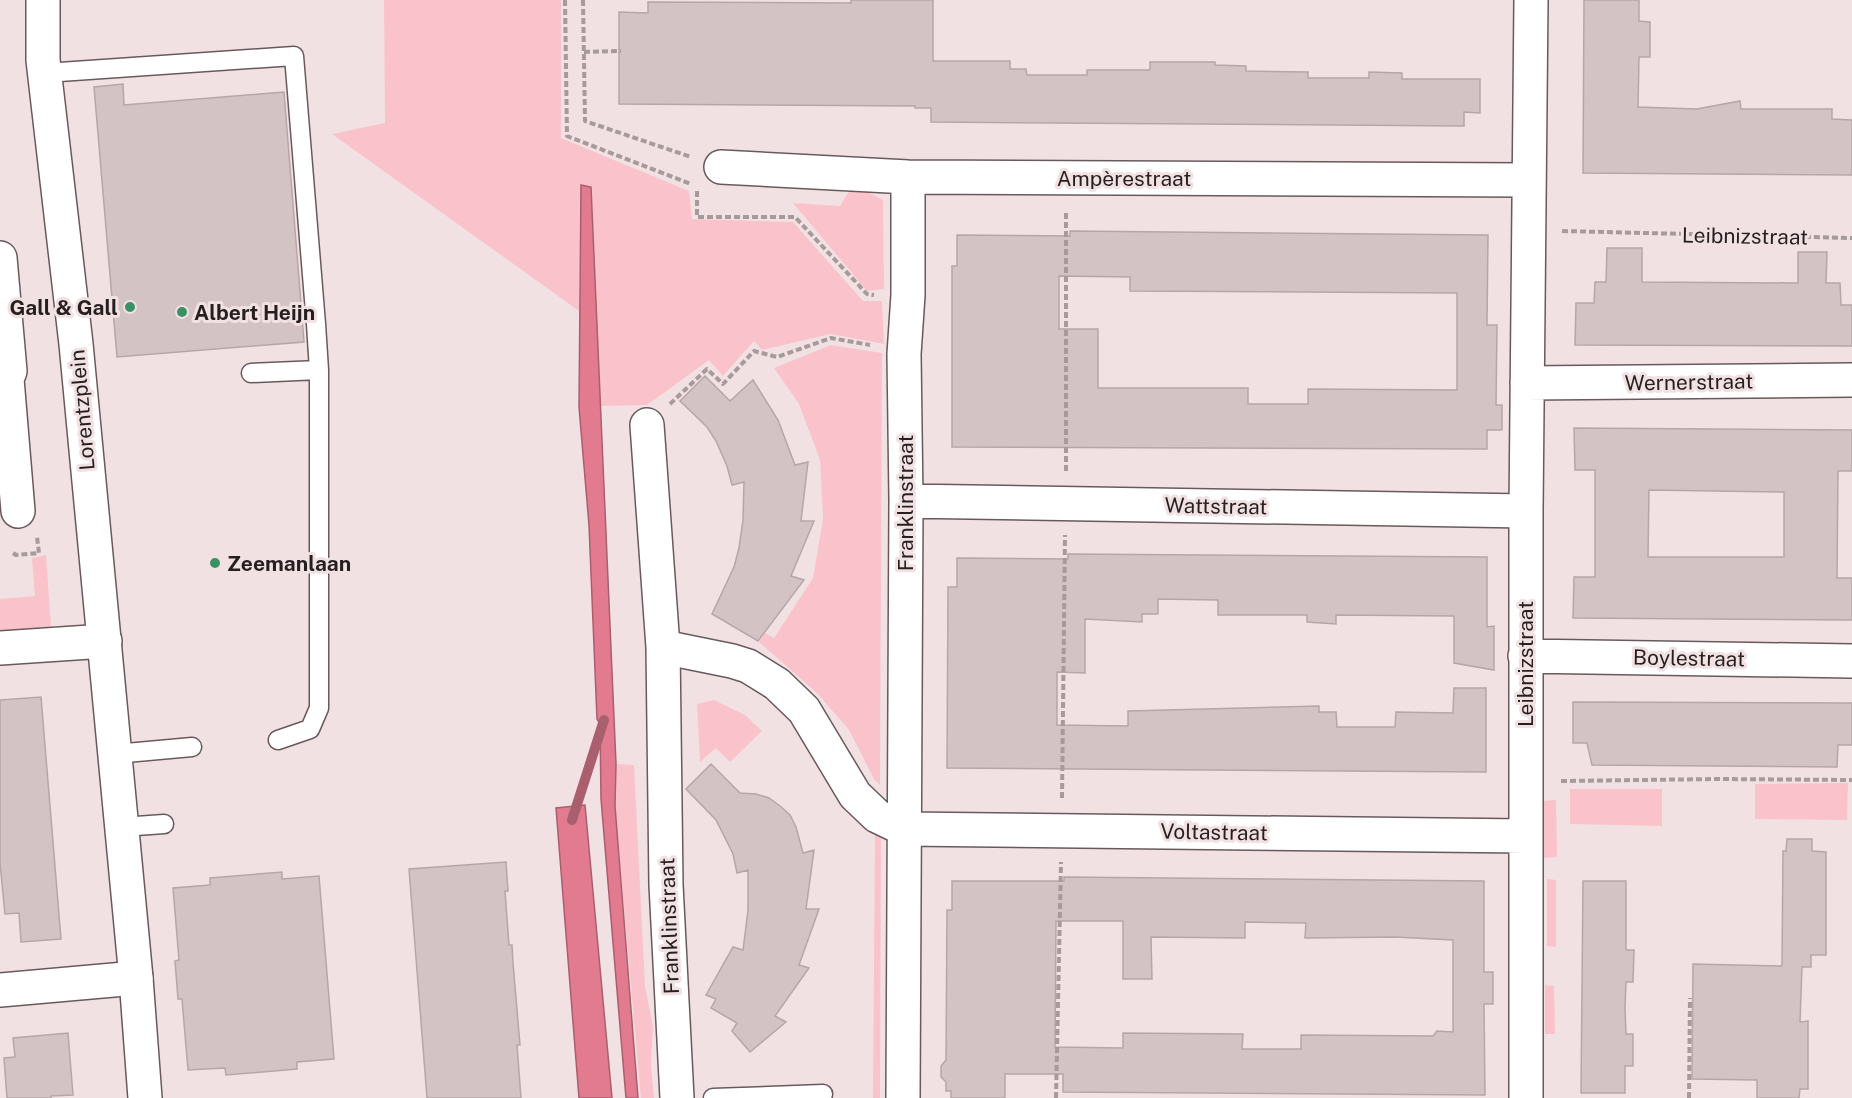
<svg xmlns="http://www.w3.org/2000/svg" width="1852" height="1098" viewBox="0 0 1852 1098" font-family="'Public Sans',sans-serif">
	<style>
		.green { fill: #fac3cb }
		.water { fill: #e27b8f; stroke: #a95f6e; stroke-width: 1.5 }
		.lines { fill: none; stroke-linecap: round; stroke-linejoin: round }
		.stream { stroke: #a95f6e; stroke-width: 10 }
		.building { fill: #d4c3c5; stroke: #b6a6a8; stroke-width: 1.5; fill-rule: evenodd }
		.lane-casing { stroke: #685a5c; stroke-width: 21 }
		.street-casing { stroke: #685a5c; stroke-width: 36 }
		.secondary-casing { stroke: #685a5c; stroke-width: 36 }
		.path { stroke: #a79a9b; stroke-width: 4; stroke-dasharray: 6 3; stroke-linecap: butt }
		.lane { stroke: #fff; stroke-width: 18 }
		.street { stroke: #fff; stroke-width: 33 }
		.secondary { stroke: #fff; stroke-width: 33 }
		.poi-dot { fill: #3a9165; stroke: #f2e1e3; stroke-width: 2 }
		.labels { text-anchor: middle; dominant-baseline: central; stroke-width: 6; stroke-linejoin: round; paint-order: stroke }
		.street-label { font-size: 21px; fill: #251f20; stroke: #f2e1e3 }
		.poi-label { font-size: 21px; font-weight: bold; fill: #251f20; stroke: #f2e1e3; text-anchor: start }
	</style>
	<rect width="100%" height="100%" fill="#f2e1e3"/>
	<path class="green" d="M384,0H561V138L689,191L692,219L793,222L863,301H882L884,344L831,334L762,350L754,341L723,376L709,360L647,405L600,406L591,187L581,185L579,311L332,134L385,123Z
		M853,185L883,200L884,289L867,291L793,203L840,206Z
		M831,345L882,353L880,785L874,779L849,730L817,693L759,642L765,633L774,638L813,578L823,519L820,460L799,404L774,368Z
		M46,555L51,627L0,631V599L35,596L32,558Z
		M714,700L745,715L762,731L730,762L716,748L700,762L697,704Z
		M616,764L634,765L645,986L653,1027L651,1065L654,1098H641L615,806Z
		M1848,783L1847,820L1755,819V784Z
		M1570,789H1662V826L1570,824Z
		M1556,800L1557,857L1544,858L1542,801Z
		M875,835H881L880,1098H873Z
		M1547,879L1556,880V947L1547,946Z
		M1545,985L1554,986L1555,1034H1545Z"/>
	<path class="water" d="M581,185L591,187L616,764L615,806L638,1098H626L601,799L600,724L597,719L589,525L579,407Z
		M585,805L612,1098H579L556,808Z"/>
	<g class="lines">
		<path class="stream" d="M572,820L604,720"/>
	</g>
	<path class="building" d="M851,0H933V61H1010V69H1026L1027,75H1087V70H1150V62H1215V65L1246,66V71L1308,72V78H1369V72L1402,73V79H1480V113L1464,112V126L931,122V108H915V106L619,104V12L648,13V2L851,3Z
		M1584,0H1639V21L1650,22V57H1639L1638,107L1697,109L1740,101L1741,109H1832V119L1852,120V175L1583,173Z
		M123,84L124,105L284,92L304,342L117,357L94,87Z
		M1070,231L1488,235L1487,325H1497L1496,405H1502V430H1487V449L952,447V266H957V235L1070,236ZM1059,276L1130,277V291L1457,293V390L1308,389V404H1248V388H1098V329H1059Z
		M1607,248H1642V282L1798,283V252H1827L1826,283H1840L1841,305H1852V346L1575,345L1576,303H1594L1595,282H1606Z
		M705,376L730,401L753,380L778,420L795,465L808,462L801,521H814L791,576L804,580L758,641L712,614L734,567L739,548L743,520L744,482L732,485L727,466L716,441L707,427L680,401Z
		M1574,428L1852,430V471H1838L1837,578H1852V620L1573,618L1574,577H1595V470H1575ZM1649,490L1784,492V557H1648Z
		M1068,554L1487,557V627L1494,626V670L1454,663V616L1336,615V624L1307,622V615H1218V600L1158,599V614H1142V622L1085,619V673L1057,672V725L1128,726V711L1319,706V712H1336L1337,727H1395L1396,712L1453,713L1454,688H1486V772L947,768L948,587H957V558L1068,559Z
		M41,697L61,939L21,942L19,913L5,914L0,863V700Z
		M1573,702L1852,703V745H1838L1837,767L1592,765L1587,743H1573Z
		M711,764L740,793L756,794L769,798L780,806L790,815L796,827L803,853L814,850L806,909H819L799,965L809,968L775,1016L786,1022L750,1052L732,1031L737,1023L711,1008L716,999L706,995L733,947L743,950L748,910V870L737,873L733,854L716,820L686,789Z
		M1787,839H1812V851L1826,852V955H1811V967H1802L1800,1022L1808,1021V1089H1800L1799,1098H1757V1080L1692,1079L1693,964L1782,966L1783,851H1786Z
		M506,862L508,891H505L509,945H512L513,963L520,1045H517L521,1098H427L409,869Z
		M282,872V879L319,876L334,1059L297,1062V1069L226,1075L225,1068L188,1070L182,999H178L175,961L179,960L173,888L210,885V878Z
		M1064,877L1484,881V972H1493V1004H1484L1485,1095L1063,1092V1074H1005V1098H951V1091H946V1082L941,1077V1066L946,1060L947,910H952V881H1064ZM1056,921H1123V979H1152L1151,937L1245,938V922L1306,923L1305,938L1395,937L1453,940V1032L1437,1031L1433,1036L1301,1035V1049H1242L1243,1034L1123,1033V1048L1055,1047Z
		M1583,881H1626V950H1634L1633,982H1626L1625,1008L1626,1034H1633V1066H1625V1093H1581Z
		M68,1033L73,1095L51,1096V1098H7L4,1058L15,1057L13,1038Z"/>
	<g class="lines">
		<g class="lane-casing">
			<path id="lane" d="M45,73L294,56L316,324L319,370L251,373
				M278,740L310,729L319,708V370
				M115,754L192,747
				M122,827L164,824
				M713,1098L823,1094"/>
		</g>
		<g class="street-casing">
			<path id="street" d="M721,167L908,177L1528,180
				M0,258L10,371L7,379H0
				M7,379L18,511
				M1527,383L1852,380
				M647,425L663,647L666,885L677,1098
				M906,501L1526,511
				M663,647L732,661L748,666L777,684L804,710L855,795L877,816L904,829L1525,836
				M0,648L105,641
				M1525,656L1852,661
				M0,990L136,978
				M903,1098L906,501L904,354L908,295V177
				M1526,1098V511L1531,0"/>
		</g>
		<g class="secondary-casing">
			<path id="secondary" d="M43,0V60L76,344L136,978L145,1098"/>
		</g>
		<path class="path" d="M565,0L567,136L691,184
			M583,0L585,121L691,157
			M584,52L621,51
			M697,191V217H795L867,294L874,295
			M1562,231L1852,238
			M670,404L707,369L723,384L754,351L777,357L831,338L870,345
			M1066,471V211
			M13,553L16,555L39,553L37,537
			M1561,781L1718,779L1852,780
			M1062,798L1065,535
			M1056,1098L1061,862
			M1689,1098L1690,998"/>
		<use href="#lane" class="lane"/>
		<use href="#street" class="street"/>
		<use href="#secondary" class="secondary"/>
	</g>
	<g class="poi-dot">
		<circle cx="130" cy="307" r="6"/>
		<circle cx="182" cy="312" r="6"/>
		<circle cx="215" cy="563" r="6"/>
	</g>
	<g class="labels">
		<g class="street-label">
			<text x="1124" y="178">Ampèrestraat</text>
			<text transform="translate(1745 236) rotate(1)">Leibnizstraat</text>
			<text transform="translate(1689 382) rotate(-1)">Wernerstraat</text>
			<text transform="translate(82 410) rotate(-95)">Lorentzplein</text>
			<text transform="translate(905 503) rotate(-90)">Franklinstraat</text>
			<text transform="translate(1216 506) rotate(1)">Wattstraat</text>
			<text transform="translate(1689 658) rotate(1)">Boylestraat</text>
			<text transform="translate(1525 664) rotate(-90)">Leibnizstraat</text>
			<text transform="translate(1214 832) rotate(1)">Voltastraat</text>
			<text transform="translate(669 926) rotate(-92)">Franklinstraat</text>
		</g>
		<g class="poi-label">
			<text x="118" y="307" text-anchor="end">Gall &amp; Gall</text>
			<text x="194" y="312">Albert Heijn</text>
			<text x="227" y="563">Zeemanlaan</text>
		</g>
	</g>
</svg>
